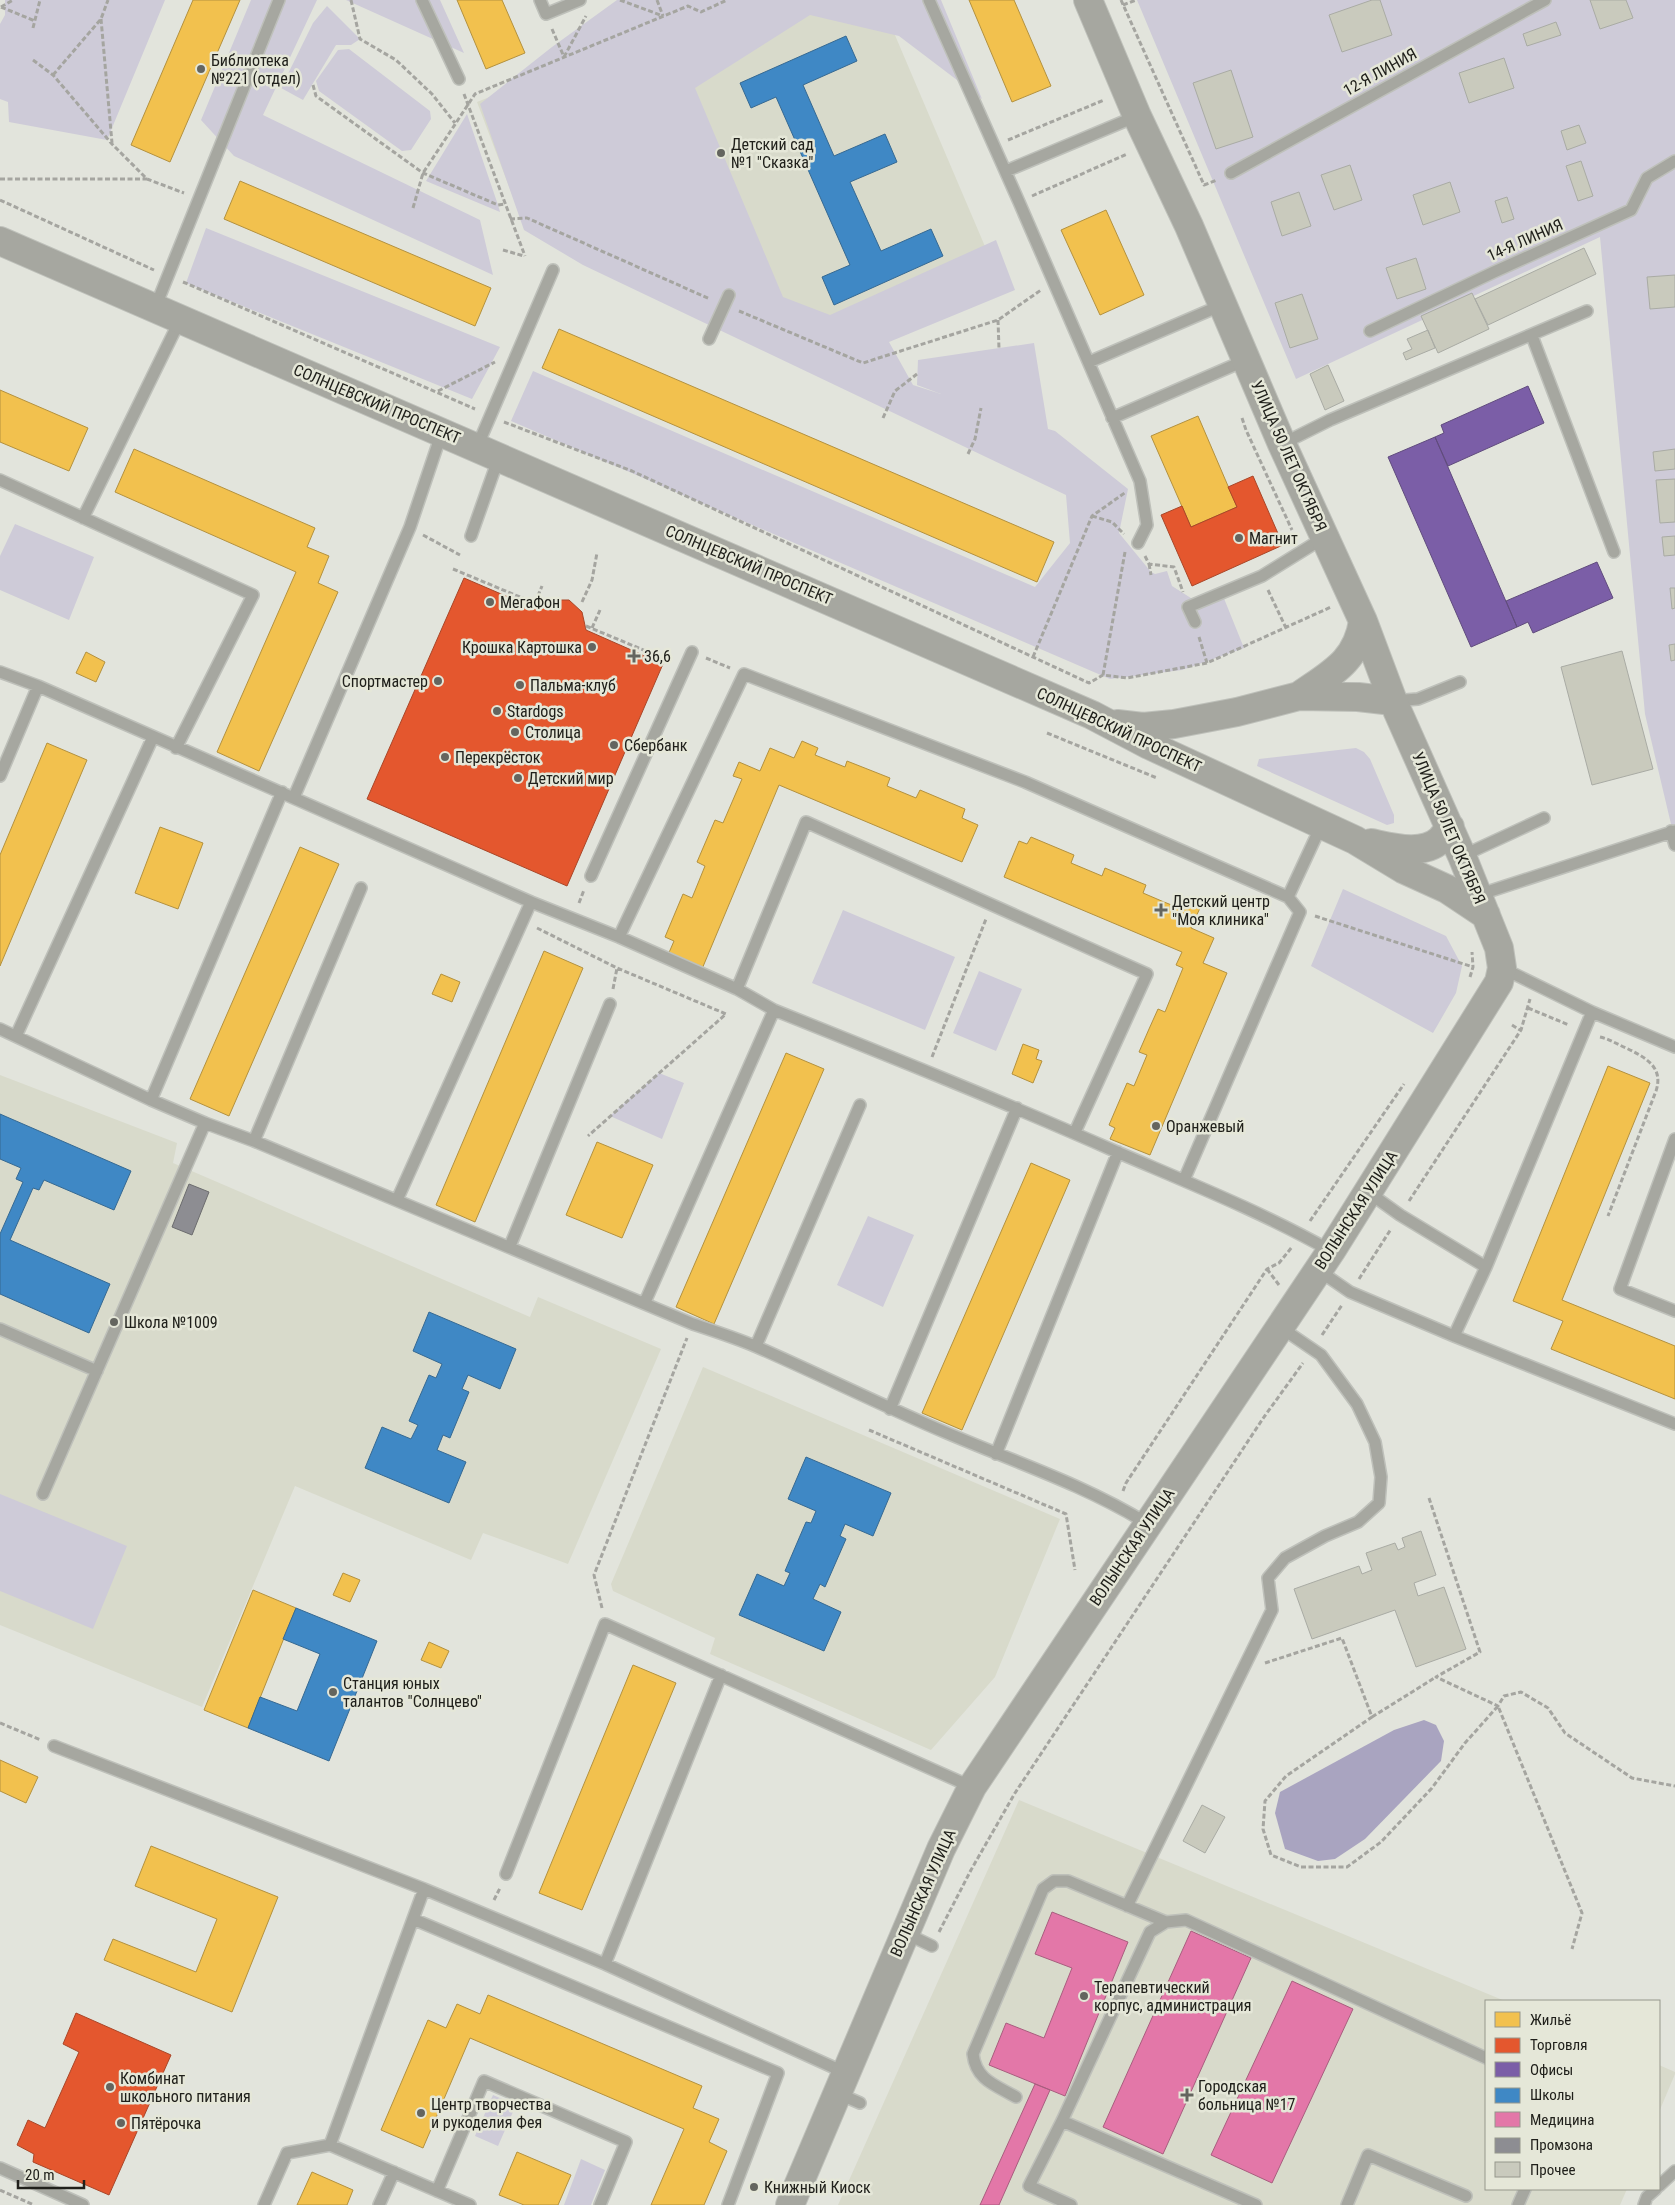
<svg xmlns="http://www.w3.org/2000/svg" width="1675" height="2205" viewBox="0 0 1675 2205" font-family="'Roboto Condensed',sans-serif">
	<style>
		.built { fill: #d8dacb }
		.green { fill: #cecbd8 }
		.water { fill: #a9a4c0 }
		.homes { fill: #f2c14e; stroke: #b3913f }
		.shops { fill: #e4572e; stroke: #a94628 }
		.offices { fill: #7b5ea7; stroke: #604b7d }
		.schools { fill: #3f88c5; stroke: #366992 }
		.health { fill: #e377a8; stroke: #a85d7e }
		.industry { fill: #8d8d92; stroke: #6c6c6e }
		.building { fill: #c9cabd; stroke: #a9aba4 }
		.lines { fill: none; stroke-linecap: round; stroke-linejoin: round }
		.service-casing { stroke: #bec0ba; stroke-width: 14 }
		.tertiary-casing { stroke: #bec0ba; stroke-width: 30 }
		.path { stroke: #a5a5a0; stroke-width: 3; stroke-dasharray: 5 2.5; stroke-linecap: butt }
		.service { stroke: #a6a7a0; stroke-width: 11 }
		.tertiary { stroke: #a6a7a0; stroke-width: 28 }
		.poi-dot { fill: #64655f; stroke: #e5e7d8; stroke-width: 2 }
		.labels { text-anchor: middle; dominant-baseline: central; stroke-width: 5; stroke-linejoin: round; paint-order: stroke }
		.poi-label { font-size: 16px; fill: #20201b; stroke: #e5e7d8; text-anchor: start }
		.street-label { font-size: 16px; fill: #20201b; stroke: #e5e7d8 }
	</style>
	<rect width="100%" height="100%" fill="#e2e4dc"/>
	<path class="built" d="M880,0L1004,291L864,352L516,205L477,102L685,18Z
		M0,1075L177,1143L173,1163L530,1317L538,1297L661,1349L568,1564L483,1533L471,1560L295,1486L202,1707L0,1625Z
		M703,1367L1060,1519L995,1677L931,1750L710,1654L715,1638L613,1591L611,1584Z
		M1019,1800L1505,2001H1486V2189H1627L1620,2205H838Z
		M1659,2065L1675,2072V2074L1659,2112Z"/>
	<path class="green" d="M5,0H165L107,140L9,122L8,102L0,99V24L5,15Z
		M251,0H317L263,115L480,220L493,275L234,156L201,120Z
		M346,0H440L464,53Z
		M617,0H941L982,99L899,36L810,15L695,88L783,297L830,315L996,240L1015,290L889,342L913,385L941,394L917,385L918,360L1034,343L1048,429L1055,431L1128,489L1119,533L1151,572L1155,574L1167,571L1172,586L1194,600L1223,596L1244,648L1182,670L1110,679L511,421L533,371L1035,587L1070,543L1066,495L583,265L524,230L480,104L552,47Z
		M1137,0H1675V841L1645,714L1600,237L1296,379Z
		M327,6L360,39L351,45H336L303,100L281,88L313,23Z
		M349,49L430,111L431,119L411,150L402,151L319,91L316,81L338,50Z
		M467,114L498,205L500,212L426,181Z
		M206,228L500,347L472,399L186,283Z
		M15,524L94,557L69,620L0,590V556Z
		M1356,748L1364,752L1370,759L1394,815V823L1387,825L1257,766L1259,759Z
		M1343,889L1446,936L1462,966L1456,993L1433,1033L1311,966Z
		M843,910L955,957L925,1030L812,983Z
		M979,971L1022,989L996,1051L953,1033Z
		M659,1073L684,1083L662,1139L610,1116Z
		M868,1216L914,1235L883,1307L837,1285Z
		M0,1494L127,1546L93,1629L0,1591Z
		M493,2095L516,2105L498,2146L475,2136Z
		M581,2159L605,2170L591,2205H564Z"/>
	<path class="water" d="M1424,1720L1436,1725L1444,1741L1441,1761L1365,1839L1335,1859L1318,1861L1285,1849L1275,1813L1280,1792L1394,1730Z"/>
	<path class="homes" d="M193,0H240L170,162L131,145Z
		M457,0H502L525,53L486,69Z
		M969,0H1014L1051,86L1012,102Z
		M240,181L491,288L475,326L224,219Z
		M1106,210L1144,295L1100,315L1061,230Z
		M559,329L1054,542L1037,582L542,368Z
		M0,390L88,428L69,471L0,442Z
		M1198,416L1237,507L1191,527L1151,436Z
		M134,449L315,528L307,547L329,556L318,583L338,592L259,771L217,752L296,572L115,492Z
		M86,652L105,662L96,682L76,673Z
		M802,741L818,748L815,755L845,767L847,761L890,778L887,786L916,798L920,790L965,809L962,818L978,825L962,862L779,785L702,969L668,955L674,941L665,937L683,894L692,898L705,866L697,862L715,820L723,823L742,779L733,776L739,762L760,771L770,748L794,758Z
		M47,743L87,760L0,966V855Z
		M160,827L203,843L178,909L135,893Z
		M1031,837L1074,855L1071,863L1102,876L1105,868L1146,885L1143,893L1164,902L1184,910L1187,903L1200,908L1191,928L1214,938L1203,963L1227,973L1150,1155L1110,1139L1115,1128L1109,1125L1127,1083L1134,1086L1147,1055L1139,1052L1149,1029L1158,1009L1165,1012L1183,968L1176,965L1182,952L1004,877L1019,841L1027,844Z
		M300,847L339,864L229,1116L190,1099Z
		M544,951L583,968L475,1222L436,1205Z
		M441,974L460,982L452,1002L432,994Z
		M1023,1044L1039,1050L1036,1059L1042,1061L1033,1083L1012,1074Z
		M786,1053L824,1069L714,1324L676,1307Z
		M1608,1066L1650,1083L1562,1300L1675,1346V1399L1551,1349L1563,1321L1513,1301Z
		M597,1142L653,1165L622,1238L566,1215Z
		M1031,1163L1070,1180L962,1430L922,1413Z
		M343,1573L360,1580L350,1602L333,1595Z
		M253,1590L296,1608L248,1728L204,1710Z
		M429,1642L449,1651L441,1668L421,1660Z
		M633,1665L676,1683L582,1910L539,1893Z
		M0,1760L38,1777L26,1803L0,1791Z
		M151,1846L278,1897L232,2012L104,1960L113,1939L196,1972L217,1919L135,1886Z
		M488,1995L702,2086L693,2108L719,2119L709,2142L727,2151L704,2205H651L684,2129L470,2038L423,2148L381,2130L428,2020L446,2028L457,2004L480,2014Z
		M517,2152L571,2175L558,2205H524L499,2195Z
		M312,2172L353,2190L347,2205H297Z"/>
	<path class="shops" d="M1253,476L1283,545L1192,586L1161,515L1182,506L1191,527L1237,507L1228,487Z
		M464,578L536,609L550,600H569L582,612L586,630L663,664L567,886L367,799Z
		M76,2013L171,2055L109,2195L33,2162L34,2154L17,2145L28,2120L45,2128L79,2052L63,2044Z"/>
	<path class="offices" d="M1528,386L1544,423L1448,466L1435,437L1444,433L1441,425Z
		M1435,437L1517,627L1471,647L1388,457Z
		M1597,562L1613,598L1533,633L1528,622L1517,627L1506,601Z"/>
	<path class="schools" d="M846,36L857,61L803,85L834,156L885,134L897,162L850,182L881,251L931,229L943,256L834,305L822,277L850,265L776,97L751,108L740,83Z
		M0,1114L131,1171L114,1210L44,1180L39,1190L33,1188L10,1240L110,1284L89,1333L0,1294V1234L23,1182L16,1179L21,1168L0,1159Z
		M429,1312L516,1349L500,1389L468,1375L462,1389L469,1392L450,1438L443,1435L437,1450L466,1462L449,1503L365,1468L382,1427L411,1439L418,1425L409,1421L429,1375L436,1378L442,1364L413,1351Z
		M806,1457L891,1493L873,1536L845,1524L840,1536L846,1539L825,1587L820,1584L813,1599L841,1612L824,1651L739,1615L757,1574L784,1586L790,1573L785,1571L806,1522L811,1523L816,1511L788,1499Z
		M296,1608L377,1641L329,1761L248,1728L260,1697L297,1711L320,1654L283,1639Z"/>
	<path class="health" d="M1052,1912L1128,1942L1065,2096L989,2065L1006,2023L1044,2038L1072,1968L1035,1954Z
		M1191,1931L1251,1958L1163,2154L1103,2127Z
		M1292,1981L1353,2009L1272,2183L1211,2155Z
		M1035,2084L1050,2090L999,2205H980Z"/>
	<path class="industry" d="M189,1184L209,1192L192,1235L172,1227Z"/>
	<path class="building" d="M1372,0H1380L1392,35L1342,52L1329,15Z
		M1590,0H1626L1633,18L1600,29Z
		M1556,22L1561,35L1527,46L1523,34Z
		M1504,58L1514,88L1469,103L1459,73Z
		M1231,70L1253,137L1216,149L1193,83Z
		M1579,125L1586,143L1567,150L1561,131Z
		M1581,161L1593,196L1578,201L1566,166Z
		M1350,165L1362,200L1334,210L1321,175Z
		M1450,182L1460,212L1423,225L1413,195Z
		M1299,192L1311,226L1282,236L1271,202Z
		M1507,197L1514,219L1502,223L1495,201Z
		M1584,248L1596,274L1488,325L1475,299Z
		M1416,258L1426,289L1397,299L1386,268Z
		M1675,275V307L1650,309L1647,277Z
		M1472,293L1489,329L1438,353L1421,316Z
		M1302,294L1318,339L1290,348L1275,303Z
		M1428,330L1435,348L1406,360L1403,353L1412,349L1407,339Z
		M1328,365L1344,401L1325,410L1310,374Z
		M1675,449V469L1655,471L1653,452Z
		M1675,479V522L1660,523L1656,480Z
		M1675,536V555L1664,556L1662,537Z
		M1670,588H1675V608L1672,609Z
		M1675,644V660L1671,661L1669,645Z
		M1622,651L1653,769L1592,785L1561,667Z
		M1421,1531L1436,1575L1414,1583L1418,1596L1444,1587L1466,1649L1416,1667L1395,1610L1312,1639L1294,1589L1359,1566L1362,1574L1372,1570L1366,1553L1395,1543L1398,1550L1405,1547L1402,1538Z
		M1202,1805L1225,1817L1205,1853L1183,1841Z"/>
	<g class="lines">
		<g class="service-casing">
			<path id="service" d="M422,0L459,79
				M540,0L546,14L580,0
				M929,0L1019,202L1140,481L1147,525L1138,543
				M1006,171L1137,116
				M1231,173L1545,0
				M155,308L279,0
				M1370,331L1494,272L1631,210L1647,178L1675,161
				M1532,336L1614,552
				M709,339L729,295
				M1089,362L1222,305
				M1112,418L1246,360
				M1282,444L1330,420L1587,311
				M477,447L553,270
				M0,480L253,595L176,748
				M83,518L180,320
				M471,536L499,457
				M1195,622L1188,607L1262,576L1325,537
				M0,672L38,686L531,902L619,937L737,989L774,1010C889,1056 1004,1102 1117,1152C1189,1183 1262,1212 1331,1251
				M1393,701L1418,699L1460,682
				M0,776L38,686
				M294,797L410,527L442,432
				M1671,831L1675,845
				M1462,856L1544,818
				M591,876L692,652
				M1478,895L1675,831
				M1288,897L1321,826
				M619,937L744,674L1025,782L1288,897L1300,912L1184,1180
				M1502,968L1592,1012L1675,1047
				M737,989L806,822L1147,974L1075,1132
				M0,1029L151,1100L205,1123L254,1141L693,1324C714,1331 736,1338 757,1347C821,1375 883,1406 947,1433C1015,1462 1085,1485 1148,1524
				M16,1036L153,737
				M151,1100L282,792
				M1675,1139L1620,1289L1675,1311
				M254,1141L361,888
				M1368,1192L1400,1215L1486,1267
				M397,1200L531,902
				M510,1246L610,1004
				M1318,1270L1350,1292L1454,1336L1675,1424
				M645,1302L774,1010
				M0,1329L97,1371
				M1454,1336L1486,1267L1592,1012
				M756,1346L860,1105
				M890,1409L1017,1108
				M996,1454L1118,1152
				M43,1494L205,1123
				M54,1746L424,1889
				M506,1874L605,1624L972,1787
				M1127,1906L1272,1610L1268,1578L1285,1558L1325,1536L1358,1522L1379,1503L1381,1477L1375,1442L1357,1404L1321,1355L1280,1327
				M413,1919L778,2073L728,2205
				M905,1933L932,1946
				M605,1964L721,1675
				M837,2093L860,2103
				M1016,2097C995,2085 976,2080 973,2054L1043,1889L1054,1881H1068L1166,1922
				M1062,2121L1256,2205
				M0,2168L83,2205
				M1659,2186L1675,2171
				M437,2191L484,2081L626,2142L600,2205
				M264,2205L287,2153L330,2145
				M379,2205L394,2172
				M470,2205L330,2145L424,1889L605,1964L846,2073
				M1071,2205L1029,2186L1062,2121L1150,1932L1166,1922L1186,1920L1486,2058
				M1347,2205L1368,2155L1466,2196
				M1518,2205L1525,2189
				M1644,2205L1647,2197L1656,2189"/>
		</g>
		<g class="tertiary-casing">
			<path id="tertiary" d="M0,241L1092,715L1149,745L1355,840L1403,869L1447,889L1486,915
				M1299,696C1330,674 1357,662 1363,621
				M1117,724L1143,727L1174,724L1237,712L1299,696L1358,697L1393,701
				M1371,843C1391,847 1423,856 1440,840C1444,836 1447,831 1450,827
				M790,2205L941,1849L972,1787L1331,1251L1499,982L1502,968L1499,948L1462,856L1393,701L1363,621L1282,444L1189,226L1137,116L1088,0"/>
		</g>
		<path class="path" d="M351,0L360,39L396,60L432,94L455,123
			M620,0L663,16
			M657,0L663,16
			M1121,0L1204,185L1217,180
			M1123,5L1136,0
			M1,7L35,21
			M1,7L13,0
			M101,19L112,143
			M33,28L40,0
			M552,29L564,57
			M564,57L586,16
			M33,60L53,75L112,144L147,179L184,193
			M53,75L101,19L108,0
			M313,85L316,96L423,173L498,205L505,204
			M464,94L525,256
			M1008,140L1104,100
			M0,179H147
			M1032,196L1127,154
			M0,200L154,270
			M413,208L423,173L475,94L688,6L701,12L727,0
			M510,219L527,218L710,299
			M503,250L524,256
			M183,282L475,409
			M739,311L863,363L998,320L1041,290
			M998,320L999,349
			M438,391L495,362
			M883,418L895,391L917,374
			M1242,418L1246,430L1292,530
			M504,422L632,471L1089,683L1103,675L1127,678L1207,663L1331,607
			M968,454L975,439L981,408
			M1092,516L1112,522L1124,534
			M423,535L460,555
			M1145,556L1149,564L1174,567L1183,592
			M1149,564L1151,575
			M453,569L539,605
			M1268,590L1286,628
			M582,602L592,580L597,553
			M535,603L542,586
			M586,626L665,659
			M592,628L600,610
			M1199,637L1207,663
			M1033,657L1092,516L1126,492
			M706,658L730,668
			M1103,675L1125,552
			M1047,733L1157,778
			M579,903L584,890
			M1315,916L1473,967
			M537,928L617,968L726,1014L588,1136
			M1470,977L1473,967L1472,952
			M613,989L617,968
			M1528,1008L1569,1025
			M1512,1025L1520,1030
			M1600,1037C1609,1039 1617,1044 1626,1048C1645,1057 1664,1067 1656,1091L1608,1216
			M932,1057L986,919
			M1409,1201L1521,1030L1530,999
			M1310,1221L1404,1084
			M1267,1269L1279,1285
			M1359,1279L1391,1229
			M1322,1335L1342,1305
			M869,1430L1066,1514L1075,1570
			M1123,1491L1126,1483L1267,1269L1279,1263L1292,1247
			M1429,1498L1480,1652L1436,1677L1498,1706L1504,1696L1521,1692L1548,1708L1565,1733L1632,1778L1675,1786
			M602,1608L594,1575L687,1338
			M1265,1663L1342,1638L1372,1717L1286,1776L1265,1801L1263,1829L1271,1855L1301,1867H1347L1381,1842L1432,1788L1465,1743L1498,1706L1582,1913L1572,1949
			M1372,1717L1436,1677
			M0,1723L41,1740
			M494,1900L500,1888
			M939,1932L971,1870L1015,1793L1264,1417L1303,1363
			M0,2190L34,2205"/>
		<use href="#service" class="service"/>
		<use href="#tertiary" class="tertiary"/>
	</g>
	<g class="poi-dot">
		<circle cx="201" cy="69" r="5"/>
		<circle cx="721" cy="153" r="5"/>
		<circle cx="1239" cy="538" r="5"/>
		<circle cx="490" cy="602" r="5"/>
		<circle cx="592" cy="647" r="5"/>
		<path d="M631.5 648.5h5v5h5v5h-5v5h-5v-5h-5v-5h5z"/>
		<circle cx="438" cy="681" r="5"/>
		<circle cx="520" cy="685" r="5"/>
		<circle cx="497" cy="711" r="5"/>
		<circle cx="515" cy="732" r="5"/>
		<circle cx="614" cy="745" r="5"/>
		<circle cx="445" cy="757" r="5"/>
		<circle cx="518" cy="778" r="5"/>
		<path d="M1158.5 902.5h5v5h5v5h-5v5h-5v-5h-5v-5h5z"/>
		<circle cx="1156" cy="1126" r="5"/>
		<circle cx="114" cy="1322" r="5"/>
		<circle cx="333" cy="1692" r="5"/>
		<circle cx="1084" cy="1996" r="5"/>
		<circle cx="110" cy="2087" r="5"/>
		<path d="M1184.5 2087.5h5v5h5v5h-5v5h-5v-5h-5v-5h5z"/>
		<circle cx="421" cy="2113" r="5"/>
		<circle cx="121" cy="2123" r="5"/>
		<circle cx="754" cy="2187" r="5"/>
	</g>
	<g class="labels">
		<g class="poi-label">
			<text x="211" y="60">Библиотека<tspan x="211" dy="18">№221 (отдел)</tspan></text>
			<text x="731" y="144">Детский сад<tspan x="731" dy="18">№1 "Сказка"</tspan></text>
			<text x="1249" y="538">Магнит</text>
			<text x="500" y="602">МегаФон</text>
			<text x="582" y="647" text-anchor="end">Крошка Картошка</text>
			<text x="644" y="656">36,6</text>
			<text x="428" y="681" text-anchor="end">Спортмастер</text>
			<text x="530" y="685">Пальма-клуб</text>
			<text x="507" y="711">Stardogs</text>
			<text x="525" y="732">Столица</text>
			<text x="624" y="745">Сбербанк</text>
			<text x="455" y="757">Перекрёсток</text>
			<text x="528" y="778">Детский мир</text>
			<text x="1172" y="901">Детский центр<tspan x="1172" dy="18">"Моя клиника"</tspan></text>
			<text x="1166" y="1126">Оранжевый</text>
			<text x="124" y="1322">Школа №1009</text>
			<text x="343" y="1683">Станция юных<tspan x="343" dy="18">талантов "Солнцево"</tspan></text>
			<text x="1094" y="1987">Терапевтический<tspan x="1094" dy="18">корпус, администрация</tspan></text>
			<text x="120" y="2078">Комбинат<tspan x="120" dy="18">школьного питания</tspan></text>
			<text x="1198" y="2086">Городская<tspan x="1198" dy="18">больница №17</tspan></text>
			<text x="431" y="2104">Центр творчества<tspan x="431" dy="18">и рукоделия Фея</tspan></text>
			<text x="131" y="2123">Пятёрочка</text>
			<text x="764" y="2187">Книжный Киоск</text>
		</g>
		<g class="street-label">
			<text transform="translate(1380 72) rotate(-29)">12-Я ЛИНИЯ</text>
			<text transform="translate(1525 240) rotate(-24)">14-Я ЛИНИЯ</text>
			<text transform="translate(377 404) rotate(23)">СОЛНЦЕВСКИЙ ПРОСПЕКТ</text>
			<text transform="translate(1289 456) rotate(66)">УЛИЦА 50 ЛЕТ ОКТЯБРЯ</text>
			<text transform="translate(749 565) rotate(23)">СОЛНЦЕВСКИЙ ПРОСПЕКТ</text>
			<text transform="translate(1119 730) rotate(25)">СОЛНЦЕВСКИЙ ПРОСПЕКТ</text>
			<text transform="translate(1449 828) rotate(67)">УЛИЦА 50 ЛЕТ ОКТЯБРЯ</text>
			<text transform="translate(1356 1210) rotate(-57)">ВОЛЫНСКАЯ УЛИЦА</text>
			<text transform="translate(1132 1547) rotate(-56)">ВОЛЫНСКАЯ УЛИЦА</text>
			<text transform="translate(923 1893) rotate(-66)">ВОЛЫНСКАЯ УЛИЦА</text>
		</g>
	</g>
	<rect x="1485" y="2000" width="175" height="190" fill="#e5e7d8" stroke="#96978c"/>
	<rect x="1495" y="2012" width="25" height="15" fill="#f2c14e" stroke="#96978c"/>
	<text x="1530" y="2025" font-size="15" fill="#20201b">Жильё</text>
	<rect x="1495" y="2038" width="25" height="15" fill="#e4572e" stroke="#96978c"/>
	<text x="1530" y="2050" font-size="15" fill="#20201b">Торговля</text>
	<rect x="1495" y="2062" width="25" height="15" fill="#7b5ea7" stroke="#96978c"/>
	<text x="1530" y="2075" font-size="15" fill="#20201b">Офисы</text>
	<rect x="1495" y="2088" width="25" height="15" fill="#3f88c5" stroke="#96978c"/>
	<text x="1530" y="2100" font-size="15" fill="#20201b">Школы</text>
	<rect x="1495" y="2112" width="25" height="15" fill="#e377a8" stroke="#96978c"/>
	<text x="1530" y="2125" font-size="15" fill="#20201b">Медицина</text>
	<rect x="1495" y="2138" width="25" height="15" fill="#8d8d92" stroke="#96978c"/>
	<text x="1530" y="2150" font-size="15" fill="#20201b">Промзона</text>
	<rect x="1495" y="2162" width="25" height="15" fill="#c9cabd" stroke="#96978c"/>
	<text x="1530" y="2175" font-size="15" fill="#20201b">Прочее</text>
	<path d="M18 2180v8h66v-8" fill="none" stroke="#20201b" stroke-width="2.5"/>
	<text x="25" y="2180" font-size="15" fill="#20201b" stroke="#e5e7d8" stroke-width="4" paint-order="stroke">20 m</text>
</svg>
